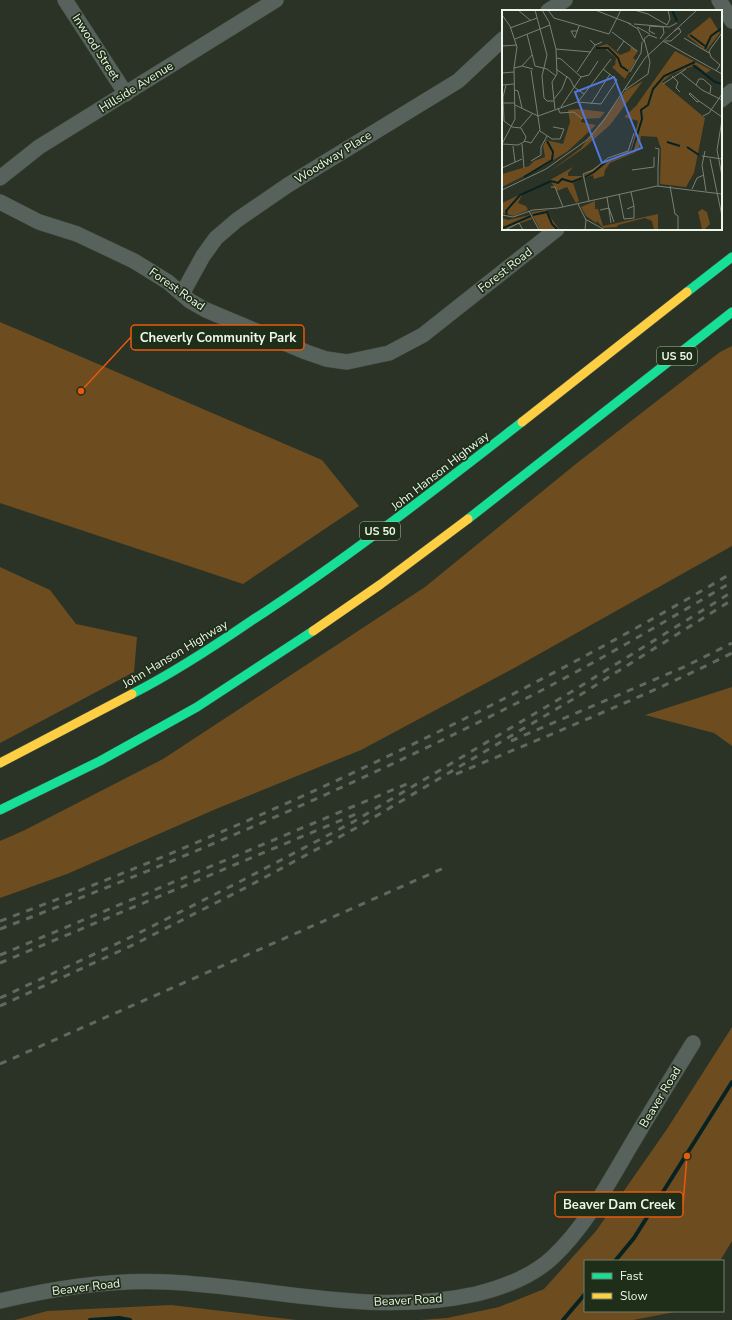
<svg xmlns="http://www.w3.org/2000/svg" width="732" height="1320" viewBox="0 0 732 1320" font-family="'Nunito Sans',sans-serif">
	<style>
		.green { fill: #6d4c20 }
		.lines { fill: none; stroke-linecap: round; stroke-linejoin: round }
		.stream { stroke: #082222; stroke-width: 4 }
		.street-casing { stroke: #464e42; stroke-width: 16 }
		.fast-casing { stroke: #464e42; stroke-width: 10 }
		.slow-casing { stroke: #464e42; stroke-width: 10 }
		.street { stroke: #58625c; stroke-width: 15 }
		.fast { stroke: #16e098; stroke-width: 9 }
		.slow { stroke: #ffcf43; stroke-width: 9 }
		.rail { stroke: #606860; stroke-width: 3; stroke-dasharray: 7 7; stroke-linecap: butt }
		.labels { text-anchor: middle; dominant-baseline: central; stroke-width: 3.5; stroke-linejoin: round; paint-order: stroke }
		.shield { fill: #1f2e18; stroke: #afbbaa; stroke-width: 1 }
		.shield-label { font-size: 11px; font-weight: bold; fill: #edf7e9 }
		.street-label { font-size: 12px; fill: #edf7e9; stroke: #1f2e18 }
		.inset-river { fill: none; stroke: #082222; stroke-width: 2 }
		.inset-road { fill: none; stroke: #788174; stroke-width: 1 }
		.view { fill: #5178dc; fill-opacity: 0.15; stroke: #5178dc; stroke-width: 2 }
		.inset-edge { fill: none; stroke: #edf7e9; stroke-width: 2 }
		.leader { fill: none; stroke: #e8590c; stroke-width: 1.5 }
		.callout-dot { fill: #e8590c; stroke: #1f2e18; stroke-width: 1.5 }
		.callout { fill: #1f2e18; stroke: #e8590c; stroke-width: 1.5 }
		.callout-label { font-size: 13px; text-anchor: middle; font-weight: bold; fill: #edf7e9 }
	</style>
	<rect width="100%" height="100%" fill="#2a3326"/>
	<path class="green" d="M0,322L322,460L359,506L243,584L0,503Z
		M732,346V546L516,667L361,750L216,809L67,874L0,898V841L25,830L163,759L425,587L577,463L720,352Z
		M0,567L50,590L76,624L137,637L134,672L0,743Z
		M732,687V746L714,733L645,715Z
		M732,1027V1241L720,1261H585V1311H680L633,1320H420L447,1318L499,1307L544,1289L596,1231L667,1129Z
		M171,1305L297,1320H15L47,1311Z"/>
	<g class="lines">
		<path class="stream" d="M615,1261L634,1238L732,1082
			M90,1320L119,1318L130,1320
			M563,1320L585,1294"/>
		<g class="street-casing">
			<path id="street" d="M65,0L126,94
				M719,0L732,21
				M548,11L565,0
				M721,100L732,91
				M0,178L39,147L276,0
				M0,202L39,222L77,234L134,261L168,282L190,301L206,310L306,352L326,359L347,362L389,353L423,335L557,229
				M182,294L203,256L216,238L237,220L288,185L458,81L503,39
				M0,1301C54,1288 112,1279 168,1282C271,1287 373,1317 476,1294C504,1287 532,1277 553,1257C586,1226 608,1184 631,1145C651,1111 672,1077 693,1043"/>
		</g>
		<g class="fast-casing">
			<path id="fast" d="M687,292L732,257
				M468,519L732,312
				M132,694C173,673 213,647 251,621C345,560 433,491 522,422
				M0,810L100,761L197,707L313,631"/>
		</g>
		<g class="slow-casing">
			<path id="slow" d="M522,422L687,292
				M313,631L381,584L468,519
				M0,763L132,694"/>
		</g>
		<use href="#street" class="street"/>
		<use href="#fast" class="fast"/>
		<use href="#slow" class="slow"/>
		<path class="rail" d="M511,741L684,667L732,643
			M456,774C549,735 642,698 732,653
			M0,921C254,826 498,711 732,573
			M0,929C174,863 345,790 511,706C587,668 659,625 732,582
			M0,955L409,783
			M0,963L356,814
			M0,998L131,937L243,880L353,822L576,689L732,592
			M0,1006L135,944L247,887L356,828L580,695L732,600
			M0,1064L446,867"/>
	</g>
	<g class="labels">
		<g class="shield">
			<rect x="657" y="347" width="40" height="18" rx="3"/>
			<rect x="360" y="522" width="40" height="18" rx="3"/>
		</g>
		<g class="shield-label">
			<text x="677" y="356">US 50</text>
			<text x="380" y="531">US 50</text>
		</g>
		<g class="street-label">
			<text transform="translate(96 47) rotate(57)">Inwood Street</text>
			<text transform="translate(136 87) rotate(-32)">Hillside Avenue</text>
			<text transform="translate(333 157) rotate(-32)">Woodway Place</text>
			<text transform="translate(505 270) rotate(-38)">Forest Road</text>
			<text transform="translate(177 289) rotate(35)">Forest Road</text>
			<text transform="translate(440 471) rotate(-38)">John Hanson Highway</text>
			<text transform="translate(175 654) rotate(-31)">John Hanson Highway</text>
			<text transform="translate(660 1097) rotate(-59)">Beaver Road</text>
			<text transform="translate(86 1287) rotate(-7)">Beaver Road</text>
			<text transform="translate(408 1300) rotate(-3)">Beaver Road</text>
		</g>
	</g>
	<g transform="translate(502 10)">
		<rect width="220" height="220" fill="#2a3326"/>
		<path d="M208,7L218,23L204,41L185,26ZM105,34L118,45L128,41L129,37L136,41L131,48L134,50L123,69L110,57L113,55L114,48L102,38H92ZM173,41L209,60L204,63L194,55L170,64L160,72L203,108L192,163L184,177L158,174L159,139L155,127L139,126L137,138L132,143L108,153L103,160L102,166L92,169L91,165L82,168V165L103,151L129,140L136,111L122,107L134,96ZM141,71L108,115L82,138L47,162L79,138L123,81ZM76,99L103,102L98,108L80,109L79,112L94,115L66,141L42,156L0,177V164L27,156L32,151L43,147L41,136L44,130L61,134L68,112L66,100ZM71,157L66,163V166H80V169L71,173L77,191L74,193L65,177L55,181L48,170ZM21,183L16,193L24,196L26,200L12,206L0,203V193ZM93,191V199H96L101,216L156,204V220H152L150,211L143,208L116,215L115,217L101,218L95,211L94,213L84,206L79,197ZM200,199L205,202L208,214L203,219H200L196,202ZM45,200L49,208L58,220H38L29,202ZM28,205L30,209L0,220V208L6,210Z" fill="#6d4c20"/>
		<path class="inset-river" d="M170,0L175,11M188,25L203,36M94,38H106L116,48L119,56L126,61M203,39L209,26L220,18M191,55L213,72L220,74M165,132L178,136M185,137L197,145M22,167L50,150L51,142L45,131M83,167L92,162L105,151L130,142L140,109L139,100L146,95L151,79L162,66L193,52M5,205L4,201L18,185L49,171L56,173L60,169L70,172L80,168M31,205L45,202L50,214L56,220M1,218L29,206"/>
		<path class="inset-road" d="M16,0L28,10M33,0L45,45L40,66L42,88L45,91H52M40,0L47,12L54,39L55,64L50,72L53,99M46,0L52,8L107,24L119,0M93,0L129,14M132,0L146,4L165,15L168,9L166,0M0,5L8,16L15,37L12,58L13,109L0,134M126,13L136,19L142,32M132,14L167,17L175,13M135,17L148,24M8,18L35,8M75,21H69L73,28V27L76,19L77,16M110,22L135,41M25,24L33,56M153,24L147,21L148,16L161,17L162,23L158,29M182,28L207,43M13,29L48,15M88,30L93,35L100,32M161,31L220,64M163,31H169L179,22L177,18L172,21M0,36L15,35M54,39L89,42M115,41L122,31M55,48L59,49L79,67M20,56L30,45M33,56L45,59L54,66M12,58L20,56L31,59M54,59L68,69L72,77L82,84M214,61L218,55L209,47L207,41L220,23M75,62L93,35M128,62L139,43L140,32M178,62L200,80L220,90M0,63L12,62M170,66L176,72L174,78L178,82M79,67L87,65L96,51M161,74L184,59M0,75L12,74M194,75L197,69H201L209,76L208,83M13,80L16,81L20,98M123,80L146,64L148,52L142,29L147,25L155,28M187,84L188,83L197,91L195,92ZM52,89L60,79L65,66M197,91L220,107M76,92L109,49M0,93H13M89,94L108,64M13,95L36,106L75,92L99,94L115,70L101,59M59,97L79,67M56,98L58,103L72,102L80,109M201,106L207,103L220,84M220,110L215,140L220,166M18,118L30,104M38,121L50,129H58L62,119L51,117M22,131L29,133L38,120L29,60M0,134L16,135L22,132L24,127L19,118L10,117L2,111L1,87L4,75M20,134L22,158M11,136L13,152M153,138L157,139L156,158M203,141L200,155L204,181M200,146L220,149M208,149L220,206M29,151L39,145V137L45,126M0,158L20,149M156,158V176M130,160L152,157V147M168,176L173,204L176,206V220M49,177H53L61,197M190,179L195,168L202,165M0,180L44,159L85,130L102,110L143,48L195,0M129,182L132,196M117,184L122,209L132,208V196L125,199M105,187L109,213M87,191L81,164L91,160L106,148L126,141L132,123M76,194L84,210L83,220M98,200L107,198L112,212M27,201L37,220M0,205L11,207L31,200L56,198L155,176L220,184M83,209L103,220M5,219L17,213L21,220"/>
		<path class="view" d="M112,67L140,138L100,153L73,82Z"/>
		<rect width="220" height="220" class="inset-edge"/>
	</g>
	<path class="leader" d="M81 391L131 337M687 1156L683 1204"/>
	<g class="callout-dot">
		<circle cx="81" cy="391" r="4"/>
		<circle cx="687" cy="1156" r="4"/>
	</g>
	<g class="callout">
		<rect x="131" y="325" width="173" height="25" rx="4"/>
		<rect x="555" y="1192" width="128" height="25" rx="4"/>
	</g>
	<g class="callout-label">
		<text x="218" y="342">Cheverly Community Park</text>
		<text x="619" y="1209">Beaver Dam Creek</text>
	</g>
	<rect x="584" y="1260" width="140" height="52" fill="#1f2e18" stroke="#717e6c"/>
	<rect x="592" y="1273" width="20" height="6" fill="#16e098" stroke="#717e6c"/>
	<text x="620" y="1280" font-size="12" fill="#edf7e9">Fast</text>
	<rect x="592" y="1293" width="20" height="6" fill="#ffcf43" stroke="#717e6c"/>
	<text x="620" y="1300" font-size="12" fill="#edf7e9">Slow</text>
</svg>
